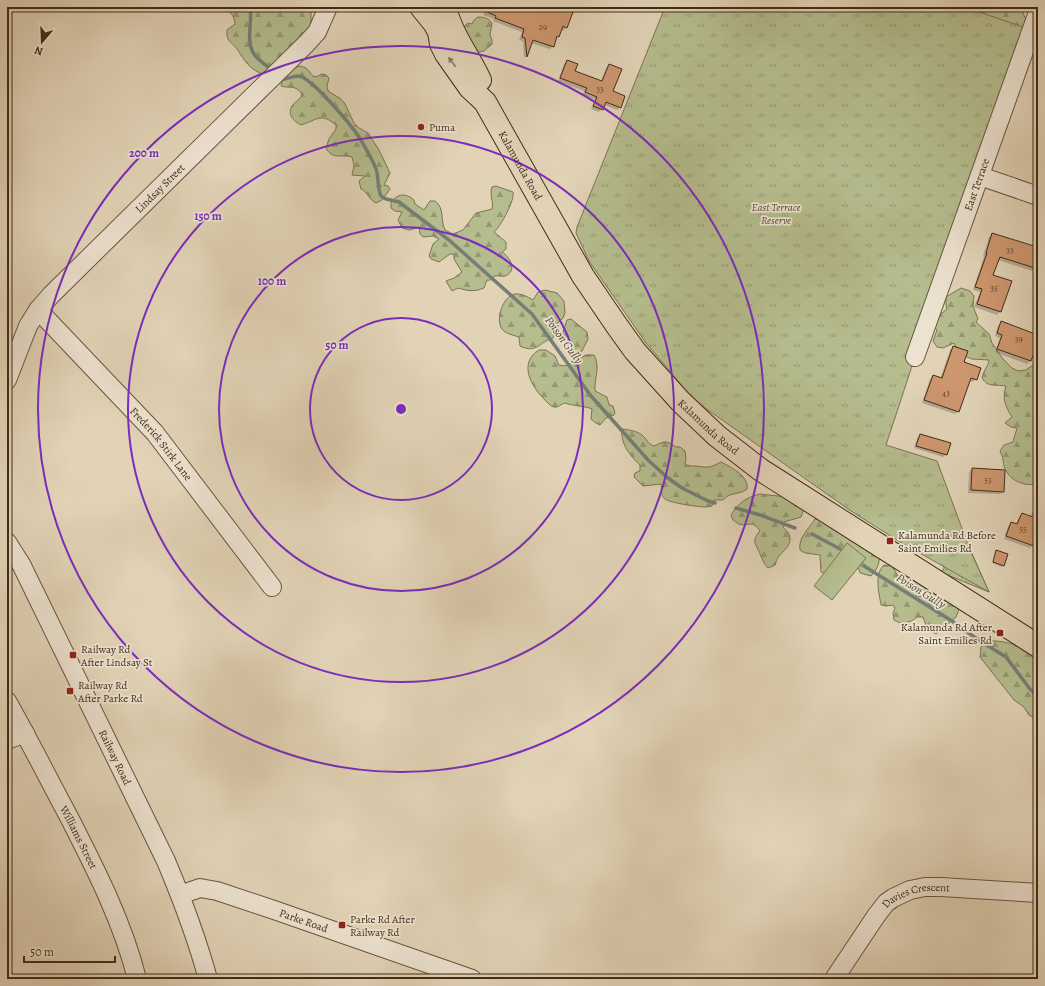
<svg xmlns="http://www.w3.org/2000/svg" width="1045" height="986" viewBox="0 0 1045 986" font-family="Alegreya,serif">
	<style>
		.grass { fill: url(#grass-dots); stroke: #7b7452 }
		.forest { fill: url(#forest-firs); stroke: #7b7452 }
		.park { fill: url(#park-tufts); stroke: #7b7452 }
		.pitch { fill: #b5bc8d; stroke: #7b7452 }
		.shadow { fill: #0003 }
		.lines { fill: none; stroke-linecap: round; stroke-linejoin: round }
		.stream { stroke: #757f77; stroke-width: 3.5 }
		.building { fill: #ce976f; stroke: #412c17 }
		.minor-casing { stroke: #69563f; stroke-width: 20 }
		.major-casing { stroke: #412c17; stroke-width: 24 }
		.minor { stroke: #ece2d0; stroke-width: 18 }
		.major { stroke: #e2d3b7; stroke-width: 22 }
		.oneway { fill: #89775f }
		.ring { fill: none; stroke: #7b2cbf; stroke-width: 2 }
		.poi-dot { fill: #8f2418; stroke: #ece2d0; stroke-width: 1.5 }
		.labels { text-anchor: middle; dominant-baseline: central; stroke-width: 3.5; stroke-linejoin: round; paint-order: stroke }
		.number-label { font-size: 9px; fill: #64472d }
		.poi-label { font-size: 11px; fill: #412c17; stroke: #ece2d0; text-anchor: start }
		.street-label { font-size: 11px; fill: #412c17; stroke: #ece2d0 }
		.park-label { font-size: 11px; font-style: italic; fill: #58492f; stroke: #ece2d0 }
		.water-label { font-size: 12px; font-style: italic; fill: #524837; stroke: #ece2d0 }
		.centre { fill: #7b2cbf; stroke: #ece2d0; stroke-width: 2 }
		.ring-label { font-size: 12px; text-anchor: middle; font-weight: bold; fill: #7b2cbf; stroke: #ece2d0; stroke-width: 3.5; stroke-linejoin: round; paint-order: stroke }
	</style>
	<defs>
		<pattern id="grass-dots" width="8" height="8" patternUnits="userSpaceOnUse"><rect width="8" height="8" fill="#b5bc8d"/><path d="M2 2h.1M6 6h.1" fill="none" stroke="#959972" stroke-width="1.8" stroke-linecap="round"/></pattern>
		<pattern id="forest-firs" width="22" height="20" patternUnits="userSpaceOnUse"><rect width="22" height="20" fill="#b5bc8d"/><path d="M5 1l3.5 6h-7zM16 11l3.5 6h-7z" fill="#959972"/></pattern>
		<pattern id="park-tufts" width="24" height="20" patternUnits="userSpaceOnUse"><rect width="24" height="20" fill="#b5bc8d"/><path d="M3 7l-1-3M5 7V3M7 7l1-3M15 17l-1-3M17 17v-4M19 17l1-3" fill="none" stroke="#959972"/></pattern>
	</defs>
	<rect width="100%" height="100%" fill="#e2d3b7"/>
	<filter id="stains"><feTurbulence type="fractalNoise" baseFrequency=".005" numOctaves="4"/><feColorMatrix values="0 0 0 0 .2 0 0 0 0 .09 0 0 0 0 .02 0 0 0 .5 -.17"/></filter>
	<radialGradient id="worn" r=".72"><stop offset=".6" stop-color="#630" stop-opacity="0"/><stop offset="1" stop-color="#630" stop-opacity=".3"/></radialGradient>
	<path class="grass" d="M970,549L989,592L940,572L944,569V567Z"/>
	<path class="forest" d="M222,7H305V9L311,12V29L264,75C248,68 246,62 237,49C231,41 226,42 227,30L235,24C235,15 229,11 222,7Z
		M975,7H1029V8L1024,9L1023,13L1027,22L1024,33L980,17Z
		M478,17C485,17 488,18 492,23L490,35L492,40V44L484,51L467,54L461,29L468,23L472,24L474,20Z
		M301,66L306,68L314,77L318,76L322,74L326,75L329,78L327,86L328,91L341,99L345,104L354,123L359,128L368,133L379,150L390,173L384,185L388,186L390,189L382,200L376,203C369,200 368,192 361,189L359,181L365,176L352,175L354,165L352,157C342,154 332,160 326,148L329,139L336,129V125C321,112 317,120 301,125C294,122 287,114 292,106C295,101 301,100 302,94C294,84 291,89 281,86C282,76 292,67 301,66Z
		M496,186L513,192C515,200 501,226 494,232L506,242V249L502,252C510,257 518,271 505,276C502,277 498,275 495,276C491,278 492,281 487,280L484,288C474,292 468,291 458,288L452,291L446,281L454,278L462,272L454,259V254H450L439,262L431,259L429,256L433,244L439,239L433,236L423,237L420,234L419,228H417L409,230L402,228L398,220L402,212L395,211L391,208V203C397,193 406,193 414,200L415,204L424,210L430,201H435C445,208 440,220 445,230L453,234L463,230L476,213L492,209C494,202 489,194 492,187Z
		M961,288L970,291L974,296L973,306L978,319L976,322L989,334L992,343L1003,359L1012,368L1018,371L1026,370L1036,363H1038V483C1025,488 1008,480 1004,466C1003,463 1004,464 1003,460C1003,457 1001,454 1000,451L1004,445L1013,442L1017,428L1011,427L1005,423L1012,417C1005,406 1002,398 1006,386C995,384 988,388 982,378C984,369 988,367 989,360L972,359L960,354L954,343L943,348L937,347L933,341L937,330L932,325L936,318L947,309L946,305V297Z
		M545,290L557,293L564,301L565,313L563,318L556,325V332L553,338C539,342 537,354 520,346L519,337C513,335 506,334 502,329C495,319 503,296 515,294C521,293 528,297 533,300L538,292Z
		M571,319L587,332L588,339L582,351C577,353 574,352 569,350C557,343 564,330 567,320Z
		M539,350H546L555,356L559,365L565,366L586,355H594C601,368 594,377 595,391L607,397L609,405L613,406L615,413L614,415L606,418L600,425L596,423L591,419L592,409C586,406 573,406 565,403C561,404 558,408 554,407C550,406 547,402 544,399C531,386 518,363 539,350Z
		M622,429C629,430 639,431 644,437C648,441 648,444 654,446C665,441 666,440 676,447H680L685,451L686,459L685,464C689,466 690,466 695,466C708,467 708,469 721,462C731,467 749,476 747,489C738,496 731,491 723,500H714L712,506L706,507C699,507 670,503 665,499C660,495 662,489 661,484L643,486L634,477L635,473L640,471V465C630,456 620,443 622,429Z
		M760,494L787,497L804,508L801,517L784,522L783,527C786,530 790,533 790,538C791,546 783,551 779,556C777,559 776,562 775,565L768,568C763,563 763,560 760,554C757,545 750,542 760,531C752,519 749,527 739,524C736,523 735,521 733,520L731,515C738,503 747,497 760,494Z
		M815,519H822L878,552C881,562 878,568 871,576L860,573L858,566L829,570L824,573L821,572L820,555L805,553L800,550C798,537 809,529 815,519Z
		M884,565L892,566L898,576L913,571L930,588L931,594L934,592L961,604L956,617L936,634L927,628L923,617H917C911,623 901,625 894,620L893,613L895,608L893,605L886,606L881,605C879,593 874,574 884,565Z
		M987,641C1004,640 1024,645 1034,659C1036,662 1036,665 1038,668V720L1029,715L1024,707L1014,700L980,657L981,647Z"/>
	<path class="park" d="M665,7H964L1032,30L915,357L886,445L937,461L970,550L989,592L900,542L851,511L691,398L670,371L646,343L589,261L576,233L577,227Z"/>
	<path class="pitch" d="M847,543L866,558L832,600L814,586Z"/>
	<path class="shadow" d="M486,7H569L568,11L572,13L566,28L563,31L561,29L553,46L550,49L531,43L526,56L524,58L523,41L519,40L522,32L493,21L494,19L483,15Z
		M567,61L574,72L601,82L606,68L609,65L612,92L620,107L617,110L604,105L599,112L591,109L595,100L583,95L584,91L558,81L564,64Z
		M992,234L1038,253V273L998,260L992,276L1010,282L1000,312L997,315L974,307L980,292L973,290L984,256H983L989,237Z
		M1038,282V299L1033,297Z
		M1001,323L1038,336V339L1030,361L1027,364L995,352L1000,338L995,336L998,326Z
		M953,347L976,379L973,382L969,381L958,411L955,414L922,403L930,379L933,376L940,379L950,350Z
		M920,435L946,454L943,457L914,448L917,438Z
		M972,469L1004,491L1000,494L968,493L969,472Z
		M1036,508H1038V532L1033,545L1030,548L1004,539L1008,526L1012,523L1016,524L1019,517L1022,514L1030,517L1033,511Z
		M996,552L1003,565L1002,567L992,563Z"/>
	<g class="lines">
		<path class="stream" d="M250,7C253,22 245,40 254,54C258,60 265,64 270,69
			M281,80C286,79 294,76 299,76C312,78 351,125 359,137C365,147 372,158 376,169C379,178 377,187 381,196L386,199L399,202L449,240L532,314L591,396L649,461L668,478L682,488L708,501L715,503
			M736,508L760,515L795,528
			M812,534L840,549
			M864,566L952,621L977,639L1006,657L1030,689L1038,696"/>
	</g>
	<path class="building" d="M476,7H570L569,11L573,12L567,28L563,26L559,37L557,36L554,47L533,40L527,57L525,38L522,37L524,29L495,18L496,16Z
		M567,60L578,64L575,71L602,81L609,64L622,69L613,91L625,96L621,108L606,102L603,110L593,106L597,97L585,92L587,88L560,78Z
		M992,233L1034,246L1033,249H1038V269L1000,257L993,275L1012,281L1001,312L977,304L982,289L975,287L987,253H986Z
		M1001,321L1038,335V342L1031,361L997,349L1002,335L997,333Z
		M953,346L968,351L964,362L981,368L977,380L971,378L959,412L924,400L933,375L942,378Z
		M920,434L951,443L947,455L916,446Z
		M972,468L1005,470L1004,492L971,490Z
		M1022,513L1038,519V535L1034,546L1006,536L1011,522L1017,524Z
		M996,550L1008,554L1004,566L993,562Z"/>
	<g class="lines">
		<g class="minor-casing">
			<g id="minor">
				<path d="M980,176L1038,196"/>
				<path id="s1" d="M38,310L155,433L272,587"/>
				<path id="s2" d="M915,357L1038,12"/>
				<path id="s3" d="M7,380L28,326L38,310L51,295L306,44L317,32L328,7"/>
				<path id="s4" d="M7,542L21,564L166,861C182,899 197,939 208,979"/>
				<path id="s5" d="M7,701C29,740 49,780 70,819C96,870 123,923 137,979"/>
				<path d="M7,740L25,733"/>
				<path id="s6" d="M180,895L200,888L217,891L277,911L472,979"/>
				<path id="s7" d="M834,979L876,916L886,903L893,898L910,890L925,887H941L1038,893"/>
			</g>
		</g>
		<g class="major-casing">
			<g id="major">
				<path id="s8" d="M421,7L434,23L439,32L441,44L446,54L470,88L485,102L583,276L617,326L635,351L681,402L717,436L761,470L1038,646"/>
				<path d="M445,7C451,34 469,56 480,80"/>
			</g>
		</g>
		<use href="#minor" class="minor"/>
		<use href="#major" class="major"/>
	</g>
	<defs><path id="oneway-solid" d="M-6-.8H1V-3.2L6.5 0L1 3.2V.8H-6Z"/></defs>
	<use class="oneway" href="#oneway-solid" transform="translate(452 62) rotate(-127)"/>
	<g class="ring">
		<circle cx="401" cy="409" r="91"/>
		<circle cx="401" cy="409" r="182"/>
		<circle cx="401" cy="409" r="273"/>
		<circle cx="401" cy="409" r="363"/>
	</g>
	<g class="poi-dot">
		<circle cx="421" cy="127" r="4"/>
		<rect x="886" y="537" width="8" height="8" rx="2"/>
		<rect x="996" y="629" width="8" height="8" rx="2"/>
		<rect x="69" y="651" width="8" height="8" rx="2"/>
		<rect x="66" y="687" width="8" height="8" rx="2"/>
		<rect x="338" y="921" width="8" height="8" rx="2"/>
	</g>
	<g class="labels">
		<g class="number-label">
			<text x="543" y="27">29</text>
			<text x="600" y="89">33</text>
			<text x="1010" y="250">33</text>
			<text x="994" y="288">35</text>
			<text x="1019" y="339">39</text>
			<text x="946" y="393">43</text>
			<text x="988" y="480">53</text>
			<text x="1023" y="529">55</text>
		</g>
		<g class="poi-label">
			<text x="429" y="127">Puma</text>
			<text x="898" y="535">Kalamunda Rd Before<tspan x="898" dy="13">Saint Emilies Rd</tspan></text>
			<text x="992" y="627" text-anchor="end">Kalamunda Rd After<tspan x="992" dy="13">Saint Emilies Rd</tspan></text>
			<text x="81" y="649">Railway Rd<tspan x="81" dy="13">After Lindsay St</tspan></text>
			<text x="78" y="685">Railway Rd<tspan x="78" dy="13">After Parke Rd</tspan></text>
			<text x="350" y="919">Parke Rd After<tspan x="350" dy="13">Railway Rd</tspan></text>
		</g>
		<g class="street-label">
			<text stroke="none"><textPath href="#s8" startOffset="189">Kalamunda Road</textPath></text>
			<text stroke="none"><textPath href="#s2" startOffset="183">East Terrace</textPath></text>
			<text stroke="none"><textPath href="#s3" startOffset="249">Lindsay Street</textPath></text>
			<text stroke="none"><textPath href="#s8" startOffset="513">Kalamunda Road</textPath></text>
			<text stroke="none"><textPath href="#s1" startOffset="182">Frederick Stirk Lane</textPath></text>
			<text stroke="none"><textPath href="#s4" startOffset="241">Railway Road</textPath></text>
			<text stroke="none"><textPath href="#s5" startOffset="154">Williams Street</textPath></text>
			<text stroke="none"><textPath href="#s7" startOffset="124">Davies Crescent</textPath></text>
			<text stroke="none"><textPath href="#s6" startOffset="130">Parke Road</textPath></text>
		</g>
		<g class="park-label">
			<text x="776" y="207">East Terrace<tspan x="776" dy="13">Reserve</tspan></text>
		</g>
		<g class="water-label">
			<text transform="translate(564 340) rotate(54)">Poison Gully</text>
			<text transform="translate(921 591) rotate(32)">Poison Gully</text>
		</g>
	</g>
	<circle cx="401" cy="409" r="6" class="centre"/>
	<g class="ring-label">
		<text x="144" y="157">200 m</text>
		<text x="208" y="220">150 m</text>
		<text x="272" y="285">100 m</text>
		<text x="337" y="349">50 m</text>
	</g>
	<rect width="1045" height="986" fill="none" stroke="#e2d3b7" stroke-width="24"/>
	<rect x="8" y="8" width="1029" height="970" fill="none" stroke="#412c17" stroke-width="2"/>
	<rect x="12" y="12" width="1021" height="962" fill="none" stroke="#412c17"/>
	<g transform="translate(42 42) rotate(199)" stroke="#ece2d0" stroke-width="3" paint-order="stroke">
	<path d="M0-3L7 15L0 10L-7 15Z" fill="#412c17"/>
	<text y="-6" font-size="11" font-weight="bold" text-anchor="middle" fill="#412c17">N</text>
	</g>
	<path d="M24 956v6h91v-6" fill="none" stroke="#412c17" stroke-width="2"/>
	<text x="30" y="956" font-size="12" fill="#412c17" stroke="#ece2d0" stroke-width="3" paint-order="stroke">50 m</text>
	<rect width="100%" height="100%" filter="url(#stains)"/>
	<rect width="100%" height="100%" fill="url(#worn)"/>
</svg>
